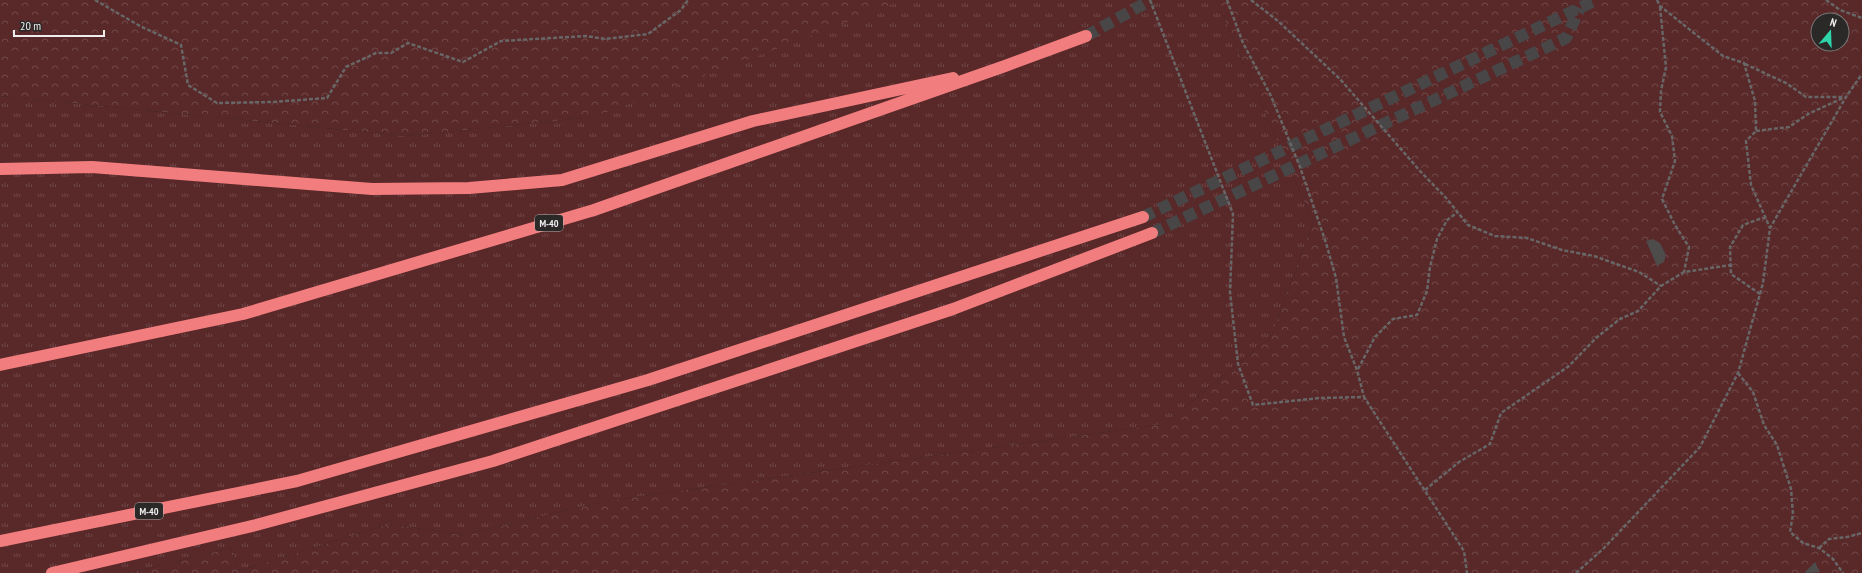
<svg xmlns="http://www.w3.org/2000/svg" width="1862" height="573" viewBox="0 0 1862 573" font-family="'PT Sans Narrow',sans-serif">
	<style>
		.grass { fill: url(#grass-tufts) }
		.forest { fill: url(#forest-crowns); fill-rule: evenodd }
		.building { fill: #4e4b4b }
		.lines { fill: none; stroke-linecap: round; stroke-linejoin: round }
		.highway-tunnel { stroke: #484646; stroke-width: 12; stroke-dasharray: 12 6; stroke-linecap: butt }
		.path { stroke: #686666; stroke-width: 2.5; stroke-dasharray: 4 2; stroke-linecap: butt }
		.highway { stroke: #f27d7e; stroke-width: 12 }
		.labels { text-anchor: middle; dominant-baseline: central; stroke-width: 3; stroke-linejoin: round; paint-order: stroke }
		.shield { fill: #2b2828; stroke: #b4b2b2; stroke-width: 1 }
		.shield-label { font-size: 10px; font-weight: bold; fill: #efeded }
	</style>
	<defs>
		<pattern id="grass-tufts" width="24" height="20" patternUnits="userSpaceOnUse"><rect width="24" height="20" fill="#592829"/><path d="M3 7l-1-3M5 7V3M7 7l1-3M15 17l-1-3M17 17v-4M19 17l1-3" fill="none" stroke="#714848"/></pattern>
		<pattern id="forest-crowns" width="20" height="18" patternUnits="userSpaceOnUse"><rect width="20" height="18" fill="#592829"/><path d="M2 6a3 3 0 1 1 6 0M12 15a3 3 0 1 1 6 0" fill="none" stroke="#714848"/></pattern>
	</defs>
	<rect width="100%" height="100%" fill="#2b2828"/>
	<path class="grass" d="M894,0H1216L1313,222L1271,337L1164,424L607,501L462,535L390,524L239,571L231,548L129,573H0V96L406,136L594,117Z"/>
	<path class="forest" d="M0,0H902L851,21L594,117L406,136L0,96Z
		M1216,0H1862V573H129L231,548L239,571L390,524L462,535L607,501L1164,424L1271,337L1313,222ZM1818,20H1842V44H1818Z"/>
	<path class="building" d="M1653,239L1660,243L1666,255L1664,262L1657,266L1646,241Z
		M1815,562L1820,572L1806,573L1805,572Z"/>
	<g class="lines">
		<path class="highway-tunnel" d="M1086,36L1151,0
			M1143,217L1596,0
			M1152,233L1566,38L1580,8"/>
		<path class="path" d="M95,0L140,26L181,45L188,85L217,103L273,102L327,98L346,67L376,53H391L408,43L463,62L501,41L586,36L605,39L648,34L681,10L688,0
			M1150,0L1233,214L1230,292L1238,364L1253,405L1320,398L1364,397L1464,551L1467,573
			M1227,0L1243,43L1271,96L1300,167L1326,243L1336,278L1344,337L1357,370L1364,397
			M1251,0L1278,21L1340,79L1420,171L1447,199L1468,225L1495,236L1527,238L1562,250L1594,256L1639,272L1661,286
			M1657,0L1660,6L1723,56L1744,63L1755,101L1756,131L1746,141L1751,185L1770,228
			M1826,0L1840,10L1862,18
			M1660,7L1666,67L1661,91L1660,112L1672,136L1675,161L1662,199L1675,225L1689,247L1684,272
			M1745,64L1786,83L1806,97H1846
			M1756,131L1789,127L1808,114L1843,98
			M1760,294L1731,274L1730,247L1743,225L1765,217
			M1358,369L1375,337L1393,319L1417,315L1427,291L1430,267L1437,239L1447,220L1458,212
			M1738,373L1753,392L1764,425L1777,445L1791,489L1793,514L1790,532L1803,543L1819,548L1833,559L1843,573
			M1425,490L1459,462L1490,444L1501,413L1569,366L1596,338L1620,319L1638,311L1661,286L1684,272L1731,265
			M1819,548L1829,539L1847,537L1862,533
			M1576,573L1603,549L1700,447L1738,373L1763,283L1770,228L1846,97L1862,74"/>
		<path class="highway" d="M0,169L92,167L372,189L469,188L562,180L753,121L953,78
			M0,365L243,314L594,210L1005,66L1086,36
			M0,541L297,481L648,380L1143,217
			M52,573L256,525L493,461L953,309L1152,233"/>
	</g>
	<g class="labels">
		<g class="shield">
			<rect x="535" y="215" width="28" height="16" rx="3"/>
			<rect x="135" y="503" width="28" height="16" rx="3"/>
		</g>
		<g class="shield-label">
			<text x="549" y="223">M-40</text>
			<text x="149" y="511">M-40</text>
		</g>
	</g>
	<g transform="translate(1830 32) rotate(19)"><circle r="19" fill="#2b2828" stroke="#797777"/>
	<path d="M0-3L7 15L0 10L-7 15Z" fill="#30d4aa"/>
	<text y="-6" font-size="11" font-weight="bold" text-anchor="middle" fill="#efeded">N</text>
	</g>
	<path d="M14 30v6h90v-6" fill="none" stroke="#efeded" stroke-width="2"/>
	<text x="20" y="30" font-size="12" fill="#efeded" stroke="#2b2828" stroke-width="3" paint-order="stroke">20 m</text>
</svg>
